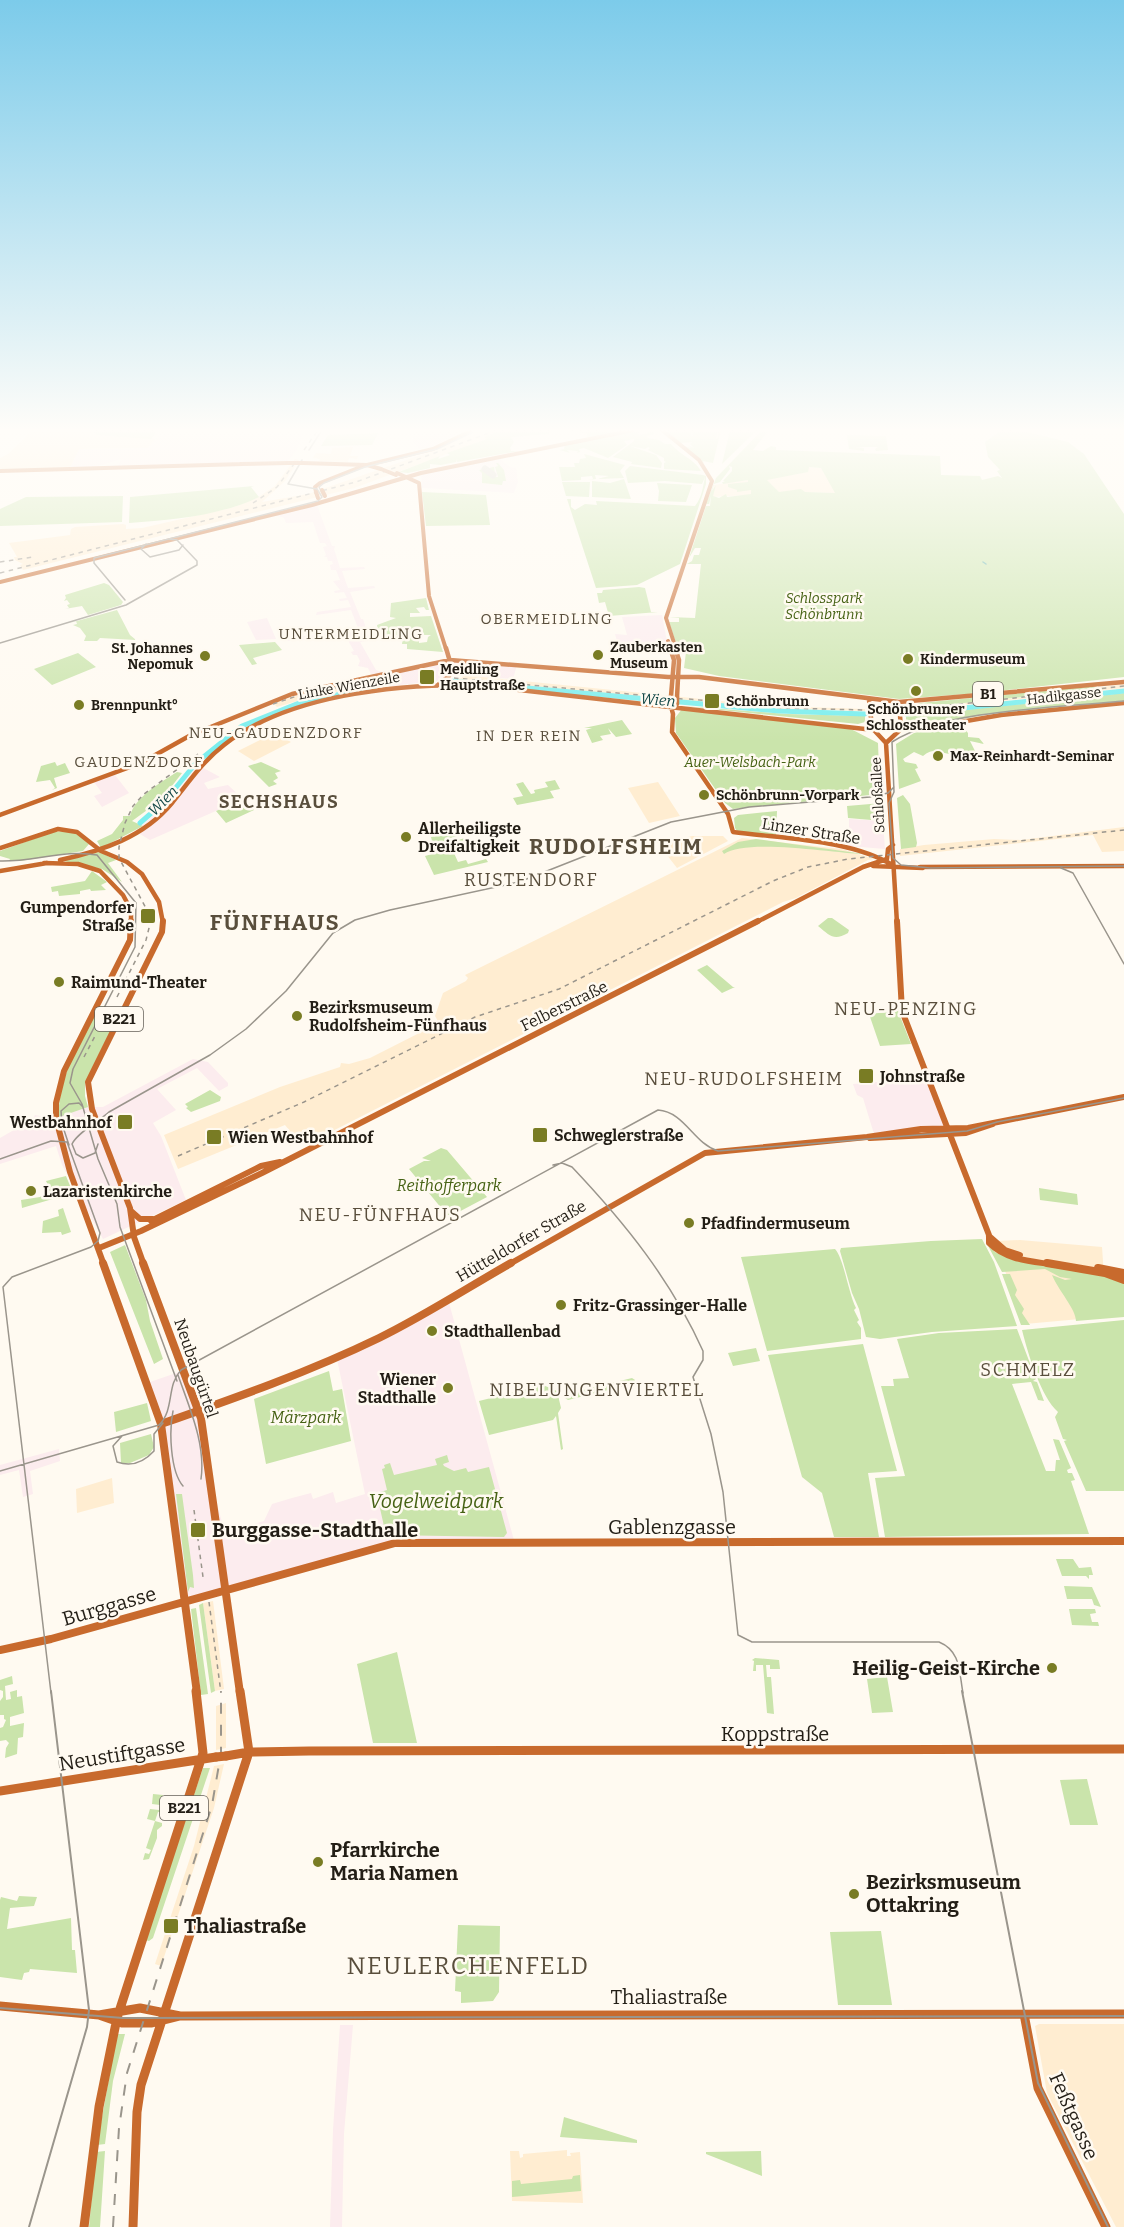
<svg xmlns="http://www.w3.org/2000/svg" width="1124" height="2227" viewBox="0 0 1124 2227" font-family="Bitter,serif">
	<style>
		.commercial { fill: #fcecee }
		.built { fill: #ffedd1 }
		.green { fill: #cae4ab; fill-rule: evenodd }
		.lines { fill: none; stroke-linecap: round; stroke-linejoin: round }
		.stream { stroke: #61b0ad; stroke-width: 1.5 }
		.river { stroke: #7beeee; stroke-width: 5 }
		.taxiway { stroke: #ccc8be; stroke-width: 7 }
		.major-far4 { stroke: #c86a2d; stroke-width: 4 }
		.major-far3 { stroke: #c86a2d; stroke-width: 4.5 }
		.major-far2 { stroke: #c86a2d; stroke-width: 6 }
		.major-far1 { stroke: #c86a2d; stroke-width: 8 }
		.major { stroke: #c86a2d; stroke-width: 9 }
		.tram-far1 { stroke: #9a958c; stroke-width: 1.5 }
		.tram { stroke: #9a958c; stroke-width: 2 }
		.rail-far1 { stroke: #9a958c; stroke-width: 1.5; stroke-dasharray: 4.5 4.5; stroke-linecap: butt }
		.rail { stroke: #9a958c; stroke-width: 2; stroke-dasharray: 11 11; stroke-linecap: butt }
		.major-bridge-far2 { stroke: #c86a2d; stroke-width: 4 }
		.major-bridge-far1 { stroke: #c86a2d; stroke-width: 4.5 }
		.major-bridge { stroke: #c86a2d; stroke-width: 9 }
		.poi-dot { fill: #797c24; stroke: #fffaf1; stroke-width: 2 }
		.labels { text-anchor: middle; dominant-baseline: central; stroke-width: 5; stroke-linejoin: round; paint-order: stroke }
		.far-park-label { font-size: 14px; font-style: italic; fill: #466214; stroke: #fffaf1 }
		.far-poi-label { font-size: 14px; font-weight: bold; fill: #231e16; stroke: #fffaf1; text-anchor: start }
		.far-street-label { font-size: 14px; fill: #231e16; stroke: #fffaf1 }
		.far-neighbourhood-label { font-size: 15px; letter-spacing: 1.5px; fill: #594e3c; stroke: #fffaf1 }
		.shield { fill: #fffaf1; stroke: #656058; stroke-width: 1.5 }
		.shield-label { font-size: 15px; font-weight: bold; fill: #231e16 }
		.far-water-label { font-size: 15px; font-style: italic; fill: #134848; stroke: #fffaf1 }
		.poi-label { font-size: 16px; font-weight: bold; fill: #231e16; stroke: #fffaf1; text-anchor: start }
		.street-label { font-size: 16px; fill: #231e16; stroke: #fffaf1 }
		.park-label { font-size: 16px; font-style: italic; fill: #466214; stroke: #fffaf1 }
		.far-district-label { font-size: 18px; font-weight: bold; letter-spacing: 1.5px; fill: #594e3c; stroke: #fffaf1 }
		.neighbourhood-label { font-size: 18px; letter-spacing: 1.5px; fill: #594e3c; stroke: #fffaf1 }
		.near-park-label { font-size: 20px; font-style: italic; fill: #466214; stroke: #fffaf1 }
		.near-street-label { font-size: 20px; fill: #231e16; stroke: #fffaf1 }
		.near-poi-label { font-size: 20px; font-weight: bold; fill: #231e16; stroke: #fffaf1; text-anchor: start }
		.district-label { font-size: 22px; font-weight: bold; letter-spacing: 1.5px; fill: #594e3c; stroke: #fffaf1 }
		.near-quarter-label { font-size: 24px; letter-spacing: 1.5px; fill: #594e3c; stroke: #fffaf1 }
	</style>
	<rect width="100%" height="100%" fill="#fffaf1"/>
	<path class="commercial" d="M163,430H304L297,450L288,461L117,469L121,459L88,469L69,470L79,449L148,448Z
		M413,430H467L428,448L419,449L413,442Z
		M499,458L510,467L516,468L518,482L514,493L422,488L421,474Z
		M317,505L332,546H335L334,549L340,568L364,567L365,569L342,571L348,588L374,586L375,588L350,592L361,619H363L369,637L367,641L360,642L376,670L382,672L405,667L404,671L454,662L517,665L513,679L453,675L443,680L393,686L386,683L382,676L371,674L368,668L358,666L360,661L357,655H353L351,652L354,651L346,637L285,641L282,638L352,632L358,628L351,610L316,615L317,612L351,607L348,600L340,601L339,599L347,598L344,592L335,593L334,591L340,590L333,581L340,580L336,570H331L330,565L333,564L332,561H328L327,557H324L326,555L323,547L327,546L325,543H320L313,522L286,523L284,518L276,515Z
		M662,615L669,652L614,651L613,647L617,641L615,634L627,635L622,617Z
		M267,618L276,639L256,640L247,622Z
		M198,765L220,777L204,783L208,789L228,785L243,799L150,840L135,831L168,803Z
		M115,775L129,793L102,807L94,796L102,793L94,782Z
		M849,819L883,821L885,849L849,846Z
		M193,1059L208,1062L228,1083V1086L219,1091L197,1068L157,1089L176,1110L153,1123L161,1136L186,1200L103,1239L62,1165L56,1146L0,1164V1138L33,1119L35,1115L45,1117L88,1107H103Z
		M926,1078L945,1129L874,1134L863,1098L857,1095L853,1084Z
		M448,1299L515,1544L395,1543L187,1600L163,1428L150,1382L182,1371L197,1408L204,1457L225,1533L264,1521L272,1504L292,1498L311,1493L313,1499L333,1492L336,1503L352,1498L365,1494L337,1359Z
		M59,1449L60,1461L30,1471L33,1494L23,1497L19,1470L0,1475V1465Z
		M340,2025H353L344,2134L342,2227H330L333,2130Z"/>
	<path class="built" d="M33,430H96L94,432L97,435L155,439L148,448L79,449L69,470L0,471V458L8,454Z
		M479,430H500L486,437L488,439L354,488L23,570L20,565L23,564L15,560L14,557H17L9,543L70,535L71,529L75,527L123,524L126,525V529L142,528L234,507L257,498L275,486L295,459L299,460L285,481L262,502L308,494L430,452Z
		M353,447L350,456H358L357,459L349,458L348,462L319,461L320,459L313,458L316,453L331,454L332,448Z
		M808,467L821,468L835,489V493L805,492L711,497L714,485L747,480L749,478L799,474Z
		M463,675L772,706L865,709V711L766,708L454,679L462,678Z
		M372,682L373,686L314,696L277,707L273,703L317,690Z
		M1124,684V688L906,711L905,709L1049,695Z
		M274,733L291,742L254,761L238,751Z
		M658,782L680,816L649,823L628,788Z
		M1124,827V851L1102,852L1093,835L900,856V849L924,845L994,839L1021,840Z
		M692,836H723L728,841L677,868L653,837H658L663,843Z
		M742,838L842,849L875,859L868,860L796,898L783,902L309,1143L299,1141L290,1146L283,1137L289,1130L285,1125L178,1169L164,1135L280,1087L340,1067L341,1063L349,1064L370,1058L439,1023L435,1016L443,993L466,981L468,978L465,975Z
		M1020,1240L1102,1247L1104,1276L1124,1315L1025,1324L999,1255L991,1248L996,1241Z
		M112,1478L114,1503L77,1513L76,1489Z
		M213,1601L224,1689L215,1691L203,1603Z
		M226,1703V1748L216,1750V1706Z
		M224,1764L214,1808L161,1966L155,1964L194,1846L214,1766Z
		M1039,2024H1124V2227H1116L1047,2093L1035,2026Z
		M567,2150V2156H571L570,2153L580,2152L583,2203L512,2201L510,2151H519L520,2158L523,2157V2154Z"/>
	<path class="green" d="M96,430H158L151,439L97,435L94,432Z
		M500,430H595L596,431L626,430L587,437V434L569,430H552L549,434L511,437L514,442L510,448L511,451H519L457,462V459L456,462L441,465L430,464V468L408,473L399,472L440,456L438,459L450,455L447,453L487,439L485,437Z
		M651,430L655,434L646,436L648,438L659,440L665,444H671C680,455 694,459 701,471L664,469V463L666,462L664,461V458L648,450L650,448L648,447L645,449L630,446L656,455L662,463L661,468L631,464L632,462L613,457L634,441V439L624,441L627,445L608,458L584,448L579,449L580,452L577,453L578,451L567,450L570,453L560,450L564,449L565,445L638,431L639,435L648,433L647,431Z
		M664,430H689L693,437L692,430L716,432L718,430L716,439H717L719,430H721L713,463L703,461L704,463L683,446L691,448L688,445L694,448L690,444L692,442L680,443Z
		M730,430H750L748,431L752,432V430H757L722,464Z
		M762,430H769L753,450L763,451L771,446L776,447V450L940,456L941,475L980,476L982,480L998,476L1002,478L997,471L1000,470L988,457L985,442L1002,430H1019L1068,442L1084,454L1124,514V677L980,693L1008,691L899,699L719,676L684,668L686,652H691L692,642H690L687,647L677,646L669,622H679V618L669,617L695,618L701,564H687L692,561L694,555H699L701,548H695L689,558L706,506H710L711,496L709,504H706L716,478ZM729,466L732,467V471L723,481L725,482H722L723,484L748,480V482L728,484V487L737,490V492L751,490V494L727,497L726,494L719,498L713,496L716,485L712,491L714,484L720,482L730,469ZM809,467L821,468L835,493L805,492L801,489L779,492L767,480L808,472Z
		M378,433L372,445L321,446L328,435Z
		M847,435L886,436L888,450L876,451L875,449L878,447H855L864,448V451L849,449Z
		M584,454L625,465L620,471L624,478L597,479L609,476L595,475L596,479L588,480L593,479L592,476L581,477V480L562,481L559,467H575L574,463H579L580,459L586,458Z
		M496,463H498L504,470L506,481H503L502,485L482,483V473L479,470L494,467L495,474L493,477H498L495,467L498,466Z
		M630,466L703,475L706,476V484L680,564L637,585L596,588L567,499H571V507L575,510L585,504L597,505L596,501L695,506C702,498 703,486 705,477L702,484L665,481L628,483L625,471Z
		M624,479L631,499L592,497V481L610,483Z
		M562,482H590L589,497L566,496Z
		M657,483L692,485L686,502L658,501L659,491Z
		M254,486L251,487L259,497C219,516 172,520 129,523L130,497Z
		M422,492L486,495L490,525L426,526Z
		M123,496L122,522L0,526V509L26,497Z
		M104,583L109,585L123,602L121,605L88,615L82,606L65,609L69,608L67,605L70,604L67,600L64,601L66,598L65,595Z
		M639,587L645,588L651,612H658L609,616L605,602L599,603L597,593H602L603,590Z
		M426,598L429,610H426L424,607L416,608L420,613H410V617L431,616L443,652L407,649V644H402L403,637H419V643L427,642L428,637L431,635H423V629L396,630L399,631V635H385V631H378L377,625L396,618L390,617L391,603Z
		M117,610L130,635L136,640L100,638L97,641H84L86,636L80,628L73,625L77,624L76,621L66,624Z
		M275,642L282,650L253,658L257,664L252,665L239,645Z
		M78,653L96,667L52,685L34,669Z
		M1083,687H1097L1054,694L905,709L920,703Z
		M1124,693V701L991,714L915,727L906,724V716Z
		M682,706L787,714L865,716V722L858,724Z
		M682,709L849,728L878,743L880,794L733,809L725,803L676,733V719L675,733V718Z
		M622,720L632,734L616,737L608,728L611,734L600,736L603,740L592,743L586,730L592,728H584Z
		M960,724L968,733V737L979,738L984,744L970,741L979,759L969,756L960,758L957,755L958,758L955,759L952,754C940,754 935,746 923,756L914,752L903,759L905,762L916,764L918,768L915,769L921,781L899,789L896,744L914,733Z
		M55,762L57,766L65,763L70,773L54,778L57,788L52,790L55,788L50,780L36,782L41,766Z
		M261,762L281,771L275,773L278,778L273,781L277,784L269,787L248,766Z
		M177,772L182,773L161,800L132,821L143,826L101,848L97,841L112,834L123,820V816H130C135,797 160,783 177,772Z
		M555,780L560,789L550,791L554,798L517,805L513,798L523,796L516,784L523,782L531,794L535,793L534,790L548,787L545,782Z
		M903,795L910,804L917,843L916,847L901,849L897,798Z
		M249,797L244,800L254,810L226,823L216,811Z
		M882,803L883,821L848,818L847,806Z
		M777,811L776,836L737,831L735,828L734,818L738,815Z
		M462,829L466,833L447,839L449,843L468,837L475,846L454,853L458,862L466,860L468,864L486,859L488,862L434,875L425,856L432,854L426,842L432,841L431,837Z
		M68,831L78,834L89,844L83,851L20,861H9L10,859L0,856V851L53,832Z
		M756,839L864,854C834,853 745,838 724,854L722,851L738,842Z
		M99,852L116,860L108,863L122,882L102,869L63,861Z
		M92,871L107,882L101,885L106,890L91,891L90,889L80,891V894L59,896L58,891L52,892L51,887L85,881Z
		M828,918H832L849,930L848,933C834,941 830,936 818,926Z
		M707,965L733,987H735L722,993L697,970Z
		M99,1006L107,1007L96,1030H102L113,1009H121L85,1083V1096L88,1107L59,1117C57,1077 82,1040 99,1006Z
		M898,1011L911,1044L880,1046L869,1014Z
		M210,1090L221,1097L220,1101L191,1112L186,1108L188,1107L185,1104Z
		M441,1148L447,1150L487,1197L453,1215H447L409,1169L424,1161H431L422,1158Z
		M66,1176L73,1193L22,1208L21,1200L40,1197L47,1193L49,1187L46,1181Z
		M1039,1188L1077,1194L1078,1205L1040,1200Z
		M63,1208L71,1232L62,1235L61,1232L42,1233L43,1221L59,1216L58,1210Z
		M982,1239L994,1262L1017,1326L932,1332L880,1339L866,1337L859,1309L852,1293L840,1251L841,1248L931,1241Z
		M986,1242L995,1252L1008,1258L1102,1274L1124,1281V1317L1076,1321C1076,1309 1058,1290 1052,1275L1065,1280L1072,1279L1060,1277L1045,1269L1002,1272Z
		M125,1245L146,1300L150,1321L163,1359L154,1364L110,1252Z
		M835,1249C844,1259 848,1292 856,1308L854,1310L859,1320L857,1322L861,1328V1339L767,1351L741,1257Z
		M1002,1274H1010L1017,1290L1015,1295L1024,1309L1022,1313L1030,1325H1021Z
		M1124,1320V1491H1086L1064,1441L1067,1440L1063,1439L1055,1417L1058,1412C1041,1397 1028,1354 1022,1330Z
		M1017,1329L1031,1366L1028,1367L1030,1372H1033L1036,1379L1033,1381L1037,1382L1044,1401L1038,1400L1031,1382L1012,1384L1046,1471H1055L1056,1460H1060L1053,1439L1059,1440L1071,1468L1067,1470L1068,1473H1072L1075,1480L1071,1481L1089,1534L885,1537L875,1478L905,1476L881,1386H894L893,1379L909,1378L897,1339L939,1333Z
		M863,1344L897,1471L868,1473L879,1537H834L822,1493L802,1477L768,1355Z
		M756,1348L760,1361L733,1366L728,1353Z
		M329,1371L333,1391L342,1389L351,1441L266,1464L254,1399Z
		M632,1378L635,1380L633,1384L568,1400L565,1398L567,1394Z
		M543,1385L557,1391L561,1408L558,1413L563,1449L561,1450L556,1416L553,1420L489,1435L479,1401Z
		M147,1403L151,1421L116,1432L114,1412Z
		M151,1434L154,1447L149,1455L130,1463H121L120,1443Z
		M447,1455L449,1462L443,1464L444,1466L454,1471L466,1468L468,1472L489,1467L507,1533L504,1537L386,1535L379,1504L382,1503L380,1492L387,1490L382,1469L385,1468L384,1465L390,1463L394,1475L437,1465L435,1459Z
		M176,1494H182L193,1575L194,1588L190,1587L188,1592Z
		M1056,1559H1073L1079,1568L1091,1567L1093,1575H1089V1579L1086,1576H1062Z
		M1064,1586L1092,1587L1101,1607L1094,1605L1092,1599H1067Z
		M203,1603L215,1691L211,1693L199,1605Z
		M196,1608L208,1694L201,1695L191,1609Z
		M1069,1609H1095L1096,1613L1090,1614L1092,1622H1098L1099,1626L1072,1625Z
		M397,1652L417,1743H373L357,1664Z
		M755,1658L779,1660L780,1669H770V1665H766L767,1677H771L774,1714L767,1713L763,1665H756V1671H753L754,1661L752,1660Z
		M12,1676L13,1684L5,1686L6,1700L11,1699L10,1692L17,1690V1697L22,1696L24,1713L10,1717V1726L24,1723L23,1737L18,1738L17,1754L5,1758L6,1748L9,1743L6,1740L0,1741V1728L3,1727L6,1720L4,1719V1715H0V1701L3,1697V1691L0,1690V1680Z
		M887,1677L893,1712L872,1713L867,1679Z
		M203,1768H210L153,1938L149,1941L145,1940Z
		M1087,1779L1098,1825H1070L1060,1780Z
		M153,1794L163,1795L162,1800L170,1802L166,1813L158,1812L155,1821L162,1823V1826L157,1830V1838L149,1859L143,1860L145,1853L149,1854L151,1850L146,1848L155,1821L147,1819L150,1809L159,1810L160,1805L152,1804Z
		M19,1896L37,1897L34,1906L10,1908L7,1929L71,1918L72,1950H75L77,1973L30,1969L29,1972L24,1973L22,1980L0,1977V1900L1,1897L17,1901Z
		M458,1925L500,1926L499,1992L493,2001L461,2003V1992L455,1991Z
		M881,1931L892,2005H838L830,1932Z
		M117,2034H125L113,2081L105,2144L97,2145Z
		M564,2117L637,2140V2143L560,2137Z
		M105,2151L100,2227H89L96,2152Z
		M761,2151L762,2176L706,2154V2152Z
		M580,2175L581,2191L512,2197V2181L520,2180L521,2184L572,2179L573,2176Z"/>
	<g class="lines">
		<path class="stream" d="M983,562L986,564"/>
		<path class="river" d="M451,681L779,711L865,714
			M906,714L1124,691
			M140,823L165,801L196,763L242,726L304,701L374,688"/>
		<path class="taxiway" d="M485,469L493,475"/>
		<path class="major-far4" d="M662,430L699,460L712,481L666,618L676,649
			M303,463L367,465L381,469
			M240,464L288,463
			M0,471L243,464
			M397,473L419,483L429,596L446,649
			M316,492L315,487L320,483L363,466L433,449L473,430
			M0,582L312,505L421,473L634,430
			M668,641L671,649"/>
		<path class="major-far3" d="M670,648L674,660L671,696
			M675,648L679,660L677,697
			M439,684L449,676L451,665L446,648
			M869,700L872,727
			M899,702L901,729
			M670,703L673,714L672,732L728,814L733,832C784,839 850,839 894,866
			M870,727L920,729L1001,715L1124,703
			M872,728L886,743L897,923
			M886,743L901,729
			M0,815L141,763L191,735L292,694L450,660L668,677H699L899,702L1124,682
			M0,848L58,829L77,832L101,851L127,862L142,874L159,902L163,923
			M60,860C102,851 144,837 172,803C189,782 202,762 224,745C287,695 396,684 474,685L874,730
			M884,860L887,859L888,849L893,845
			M44,863L78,864L100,871L123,895L131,910V923
			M873,866L923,868
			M920,867L1124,866
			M0,871L47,863
			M755,923L863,867L884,860"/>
		<path class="major-far2" d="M897,921L902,1011L989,1235V1243C1007,1261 1032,1261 1056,1265
			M870,1138L966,1133L993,1124
			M131,1211L140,1219H153
			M151,1221L261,1166L280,1162
			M989,1236L1005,1250L1020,1255
			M99,1248L141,1231L262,1173L758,921
			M104,1265L70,1172L56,1119V1103L64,1071L130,940L131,921
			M144,1265L134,1237L130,1208L92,1109L88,1082L162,932L163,921
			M508,1265L705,1153L867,1137L921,1129L968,1128L1124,1097"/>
		<path class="major-far1" d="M103,1263L161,1424L197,1693
			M143,1263L201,1418L240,1693
			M1047,1263L1105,1273L1124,1280
			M1098,1268L1124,1273
			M161,1424C235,1398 309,1372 379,1338C424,1316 467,1288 511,1263
			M0,1650L51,1639L395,1543L1124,1541"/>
		<path class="major" d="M226,1756L249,1752L309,1751L1124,1749
			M0,1791L216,1757
			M0,2006L99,2015L122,2023H152L180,2016L1124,2014
			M1024,2014L1038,2088L1106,2227
			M99,2015L140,2008L180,2016
			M84,2227L99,2107L117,2018L203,1753L196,1691
			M133,2227L137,2112L141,2085L249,1752L240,1691"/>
		<path class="tram-far1" d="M309,450L322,430
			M323,495L319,487L324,483L365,467L437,449L477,430
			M146,544L141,549L150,557L179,550L183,545
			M125,600L94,563V558L318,501L322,497L317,489L288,484L302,460
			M0,643L126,605L197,565V561L177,540L169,539
			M1124,701C1063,707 941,710 892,742L894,792L889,803L893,858L901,865L930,868L1124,866
			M0,861C33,862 65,849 97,855L136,903L135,947L73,1069L70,1083L82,1104L98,1159L117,1204L120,1227L177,1381
			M1061,868L1073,873L1124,964
			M98,1144L95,1153L83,1158L76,1154L72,1144C77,1133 99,1121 109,1112L210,1055L246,1029L286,991L333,933L355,920L390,910L519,882L671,822L749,807L870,797L888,793L894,787
			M69,1145L62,1124L61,1111L69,1104L79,1103L83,1107
			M0,1159L51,1141L67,1142L100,1233L98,1241L91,1247L12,1277L3,1287L51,1693
			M553,1165L562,1163L572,1167C625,1223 671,1280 703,1351V1360L693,1377L711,1434L723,1492L738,1635L752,1642H939C961,1651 959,1672 963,1693
			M178,1375C189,1407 206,1444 201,1479
			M173,1411C169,1430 170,1471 183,1486
			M122,1436L113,1446L117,1462C131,1467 144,1462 154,1451V1434L163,1423
			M0,1471L159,1425C175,1409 166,1386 181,1370L658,1110C685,1112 693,1143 718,1151L967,1131L997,1122L1124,1098"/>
		<path class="tram" d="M962,1691L1038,2083L1108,2227
			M0,2008L123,2018L1124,2016
			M29,2227L87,2027L89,2010L51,1691"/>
		<path class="rail-far1" d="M595,430H603
			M304,450L318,430
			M253,503L277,487L297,460
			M0,562L33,557
			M0,573L356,482L497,430
			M454,678L683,699
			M689,699L730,703
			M732,703L782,708L865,710
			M273,704L309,692L372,682
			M905,710L1124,686
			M117,997L146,940L150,924L147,910L119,858V847L125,823L133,806L144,794L198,754
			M100,1030L112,1007
			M84,1057L95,1036
			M178,1156L304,1102L475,1017L559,989L773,881L808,867L848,859L1124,830
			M194,1510L203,1577
			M209,1602L221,1693"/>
		<path class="rail" d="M113,2227L119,2128L127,2073L212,1805L221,1753V1691"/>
		<path class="major-bridge-far2" d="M288,463H303
			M381,469L396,475
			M322,490L325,496
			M316,492L318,498"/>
		<path class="major-bridge-far1" d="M677,697V704
			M670,703L671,696"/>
		<path class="major-bridge" d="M216,1757L226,1756"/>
	</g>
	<linearGradient id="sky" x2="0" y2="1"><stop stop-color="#7ccbea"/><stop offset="0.58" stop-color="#fffdf9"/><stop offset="1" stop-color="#fffdf9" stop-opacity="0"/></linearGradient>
	<rect width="1124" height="742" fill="url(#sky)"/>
	<g class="poi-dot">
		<circle cx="598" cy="655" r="6"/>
		<circle cx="205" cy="656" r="6"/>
		<circle cx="908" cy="659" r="6"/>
		<rect x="419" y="669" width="16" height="16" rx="3"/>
		<circle cx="916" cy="691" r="6"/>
		<rect x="704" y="693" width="16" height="16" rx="3"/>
		<circle cx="79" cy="705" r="6"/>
		<circle cx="938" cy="756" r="6"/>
		<circle cx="704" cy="795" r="6"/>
		<circle cx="406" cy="837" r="6"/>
		<rect x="140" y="908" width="16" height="16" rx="3"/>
		<circle cx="59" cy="982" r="6"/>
		<circle cx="297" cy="1016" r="6"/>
		<rect x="858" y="1068" width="16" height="16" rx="3"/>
		<rect x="117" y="1114" width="16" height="16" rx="3"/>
		<rect x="532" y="1127" width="16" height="16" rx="3"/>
		<rect x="206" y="1129" width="16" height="16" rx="3"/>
		<circle cx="31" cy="1191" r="6"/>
		<circle cx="689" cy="1223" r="6"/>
		<circle cx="561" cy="1305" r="6"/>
		<circle cx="432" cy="1331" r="6"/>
		<circle cx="448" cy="1388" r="6"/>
		<rect x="190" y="1522" width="16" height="16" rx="3"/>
		<circle cx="1052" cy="1668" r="6"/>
		<circle cx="318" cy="1862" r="6"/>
		<circle cx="854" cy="1894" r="6"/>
		<rect x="163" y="1918" width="16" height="16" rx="3"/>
	</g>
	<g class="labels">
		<g class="far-park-label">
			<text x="824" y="598">Schlosspark<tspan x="824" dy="16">Schönbrunn</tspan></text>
			<text x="750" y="762">Auer-Welsbach-Park</text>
		</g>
		<g class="far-poi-label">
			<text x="610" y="647">Zauberkasten<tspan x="610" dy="16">Museum</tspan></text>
			<text x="193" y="648" text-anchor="end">St. Johannes<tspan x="193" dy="16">Nepomuk</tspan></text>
			<text x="920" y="659">Kindermuseum</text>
			<text x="440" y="669">Meidling<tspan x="440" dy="16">Hauptstraße</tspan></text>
			<text x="726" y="701">Schönbrunn</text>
			<text x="91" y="705">Brennpunkt°</text>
			<text x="916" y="709" text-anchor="middle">Schönbrunner<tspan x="916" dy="16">Schlosstheater</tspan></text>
			<text x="950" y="756">Max-Reinhardt-Seminar</text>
			<text x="716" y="795">Schönbrunn-Vorpark</text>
		</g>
		<g class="far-street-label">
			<text transform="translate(349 686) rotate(-10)">Linke Wienzeile</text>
			<text transform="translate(1064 696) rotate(-6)">Hadikgasse</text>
			<text transform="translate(878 795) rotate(-93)">Schloßallee</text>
		</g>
		<g class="far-neighbourhood-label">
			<text x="547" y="619">OBERMEIDLING</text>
			<text x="351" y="634">UNTERMEIDLING</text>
			<text x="276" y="733">NEU-GAUDENZDORF</text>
			<text x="529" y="736">IN DER REIN</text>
			<text x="139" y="762">GAUDENZDORF</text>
		</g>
		<g class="shield">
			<rect x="973" y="682" width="30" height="24" rx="4.5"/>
			<rect x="95" y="1007" width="48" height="24" rx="4.5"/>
			<rect x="160" y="1796" width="48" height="24" rx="4.5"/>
		</g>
		<g class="shield-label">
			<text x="988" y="694">B1</text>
			<text x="119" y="1019">B221</text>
			<text x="184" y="1808">B221</text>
		</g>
		<g class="far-water-label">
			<text transform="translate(658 700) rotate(5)">Wien</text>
			<text transform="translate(163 801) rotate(-46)">Wien</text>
		</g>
		<g class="poi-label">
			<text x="418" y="828">Allerheiligste<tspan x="418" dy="18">Dreifaltigkeit</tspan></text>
			<text x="134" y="907" text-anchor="end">Gumpendorfer<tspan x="134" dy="18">Straße</tspan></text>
			<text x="71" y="982">Raimund-Theater</text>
			<text x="309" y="1007">Bezirksmuseum<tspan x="309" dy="18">Rudolfsheim-Fünfhaus</tspan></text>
			<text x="880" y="1076">Johnstraße</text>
			<text x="112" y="1122" text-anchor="end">Westbahnhof</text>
			<text x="554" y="1135">Schweglerstraße</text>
			<text x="228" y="1137">Wien Westbahnhof</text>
			<text x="43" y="1191">Lazaristenkirche</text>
			<text x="701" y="1223">Pfadfindermuseum</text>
			<text x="573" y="1305">Fritz-Grassinger-Halle</text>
			<text x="444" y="1331">Stadthallenbad</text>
			<text x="436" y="1379" text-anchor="end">Wiener<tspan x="436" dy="18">Stadthalle</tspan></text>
		</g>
		<g class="street-label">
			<text transform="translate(811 831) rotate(9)">Linzer Straße</text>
			<text transform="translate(564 1006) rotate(-26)">Felberstraße</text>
			<text transform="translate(521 1241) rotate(-30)">Hütteldorfer Straße</text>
			<text transform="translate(196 1368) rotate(71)">Neubaugürtel</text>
		</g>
		<g class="park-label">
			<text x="449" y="1185">Reithofferpark</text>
			<text x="306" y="1417">Märzpark</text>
		</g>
		<g class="far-district-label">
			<text x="279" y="802">SECHSHAUS</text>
		</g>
		<g class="neighbourhood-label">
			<text x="531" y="880">RUSTENDORF</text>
			<text x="906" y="1009">NEU-PENZING</text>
			<text x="744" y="1079">NEU-RUDOLFSHEIM</text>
			<text x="380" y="1215">NEU-FÜNFHAUS</text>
			<text x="1028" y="1370">SCHMELZ</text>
			<text x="597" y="1390">NIBELUNGENVIERTEL</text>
		</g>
		<g class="near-park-label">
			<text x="436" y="1501">Vogelweidpark</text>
		</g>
		<g class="near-street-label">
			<text x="672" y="1527">Gablenzgasse</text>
			<text transform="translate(109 1606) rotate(-16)">Burggasse</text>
			<text x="775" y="1734">Koppstraße</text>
			<text transform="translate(122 1754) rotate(-9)">Neustiftgasse</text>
			<text x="669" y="1997">Thaliastraße</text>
			<text transform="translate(1074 2116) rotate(66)">Feßtgasse</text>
		</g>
		<g class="near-poi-label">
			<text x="212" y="1530">Burggasse-Stadthalle</text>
			<text x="1040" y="1668" text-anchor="end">Heilig-Geist-Kirche</text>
			<text x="330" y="1850">Pfarrkirche<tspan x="330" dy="23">Maria Namen</tspan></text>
			<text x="866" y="1882">Bezirksmuseum<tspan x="866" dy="23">Ottakring</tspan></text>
			<text x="184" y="1926">Thaliastraße</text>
		</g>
		<g class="district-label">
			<text x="616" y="846">RUDOLFSHEIM</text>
			<text x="275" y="922">FÜNFHAUS</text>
		</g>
		<g class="near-quarter-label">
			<text x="468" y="1966">NEULERCHENFELD</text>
		</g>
	</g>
</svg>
